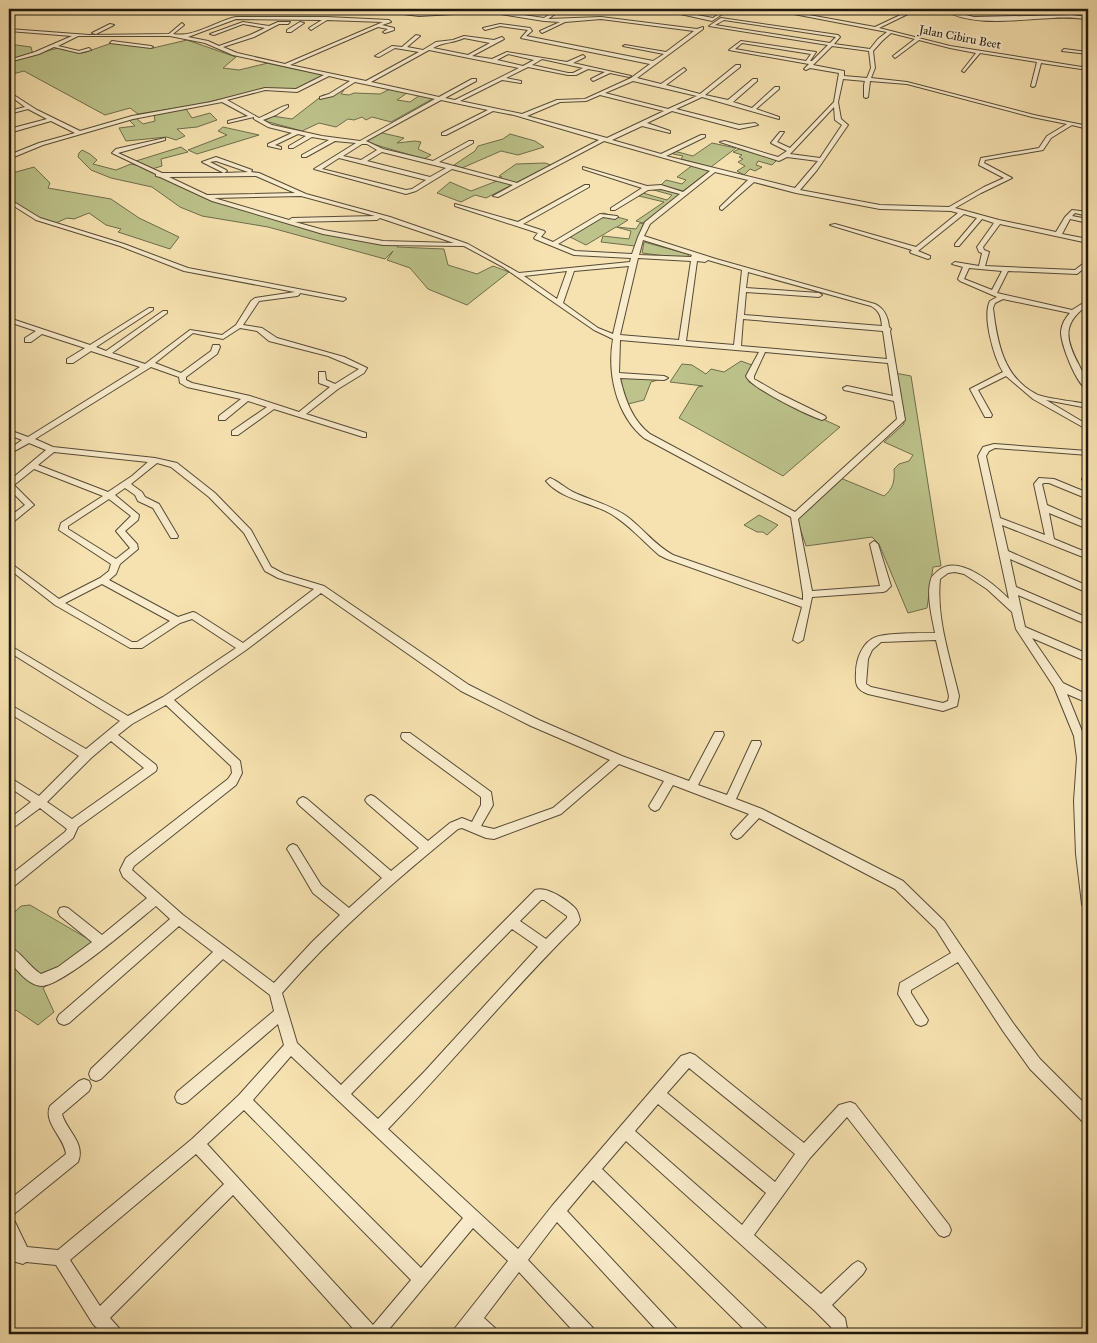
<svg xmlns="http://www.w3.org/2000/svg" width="1097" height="1343" viewBox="0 0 1097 1343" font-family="'IM FELL Great Primer',serif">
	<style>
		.green { fill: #bdc38b; stroke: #6e6e4c }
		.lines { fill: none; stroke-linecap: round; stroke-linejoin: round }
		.stream { stroke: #6c7a71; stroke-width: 2 }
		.street-casing { stroke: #564a36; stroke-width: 2 }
		.street { fill: #f9eccc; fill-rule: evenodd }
		.labels { text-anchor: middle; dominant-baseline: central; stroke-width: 4; stroke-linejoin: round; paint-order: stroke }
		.far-street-label { font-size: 12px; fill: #20180d; stroke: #f9eccc }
	</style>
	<rect width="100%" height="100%" fill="#f6e2b0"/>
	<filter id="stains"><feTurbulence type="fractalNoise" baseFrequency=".004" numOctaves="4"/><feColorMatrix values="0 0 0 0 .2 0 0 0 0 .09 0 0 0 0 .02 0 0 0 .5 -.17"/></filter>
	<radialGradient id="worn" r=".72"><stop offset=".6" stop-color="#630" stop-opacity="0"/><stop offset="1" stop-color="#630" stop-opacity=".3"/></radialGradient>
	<path class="green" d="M187,40L236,57L223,68L239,70L268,63L324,75L296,91L264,89L196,105L138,114L130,108L105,115L24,71L9,75V44L31,47L33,55L58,48L83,53L112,43L153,48Z
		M339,89L344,90L341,94L349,95L354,93L380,94L390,89L407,93L397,100L410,102L420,95L434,98L391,122L372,117L366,120L362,117L354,120L348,119L336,127L319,123L302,131L265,121L272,116L292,119L323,95H332Z
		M186,109L192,118L210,113L217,120L197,127L177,129L185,136L176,140L167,137L126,141L119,128L135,126L129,120L136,118L143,124L155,121L154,114Z
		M223,127L259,135L197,154L188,150L227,135L218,131Z
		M378,132L404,138L397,143L415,141L421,142L418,149L431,155L424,159L366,142Z
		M510,134L535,141L544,147L518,155L501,151L462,168L454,165L475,151L478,146L503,139Z
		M712,143L736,148L711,167L681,159L683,156L673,154L674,151L693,156Z
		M181,147L188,152L161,159L162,166L152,169L136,161Z
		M739,149L777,160L772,165L758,161L756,165L762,167L755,171L750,169L744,175L737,171L745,166L738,162L743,159L739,157L742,155L733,152Z
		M82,150L90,154L97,160L93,164L116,170L131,164L141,166L226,204L356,240L398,245L397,247L444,249L448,265L477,274L493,266L509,272L467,305L428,289L410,268L387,260L393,251L385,259L268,227L202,216L180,207L152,187L111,178L91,170L78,157L79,153Z
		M545,163L551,165L486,198L475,195L461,202L437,193L450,182L471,191L497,181L502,177L499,176L516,164Z
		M694,164L712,169L683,191L661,185L666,180L682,184L686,180L677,177Z
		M34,167L50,183L48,188L111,199L139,218L179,237L170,249L118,232L121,229L106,225L89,213L74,219L67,218L56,223L33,216L9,199V174Z
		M654,187L682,194L643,223L636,221L664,202L639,196L643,193L667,200L672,195L650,189Z
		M603,213L628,220L617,227L636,229L640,223L644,224L635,246L601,242L603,236L629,239L631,231L616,227L586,245L570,237Z
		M644,242L688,254L689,259L642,253Z
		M741,361L752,365L749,382L773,396L840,427L783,476L679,418L698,387L703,386L670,382L682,364L692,365L706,374L711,369L724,372Z
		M895,373L911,376L941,566L933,567L927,608L908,613L879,544L872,537L806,546L796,516L838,477L884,496C893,489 895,481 894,469L899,464L909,461L913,455L884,442L904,424Z
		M617,377L661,379L651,382L644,400L628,404Z
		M759,515L778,525L767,535L763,532H757L744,525Z
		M30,905L102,947L43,988L54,1012L38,1025L16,1010L9,1016V917L21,906Z"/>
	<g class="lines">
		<path class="stream" d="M1016,9L1039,12V9"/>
		<g class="street-casing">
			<path id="street" d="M364,9L419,14L488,10L544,18L558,9H562L548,19L601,17L697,29L703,27V29L637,78L661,84L684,68L686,70L666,85L700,94L736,65H740V67L705,95L728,100L753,79H757V81L733,102L752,108L775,87H779V89L756,109L779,117V119L702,97L676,109L739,125L755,123L758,125L739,129L672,111L647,123L670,131V133L642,126L612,140L661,154L701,135H705V137L666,156L795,188L818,161L787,157L779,161L720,142L725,141L778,157L787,151L771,143L780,132H784L777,142L790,148L834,102L839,73L810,68L806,70L804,69L809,64L729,50L741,41L816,52L810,61H812L828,45L709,26L721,18L838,35L840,37L834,44L870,49L878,39L887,32L768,9H776L875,27L911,10L912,12L879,28L950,46L1088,68V70L1041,63L1035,86L1033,87L1031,86L1037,62L980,53L964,72L962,71L976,53L950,48L919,40L895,58L893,56L915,39L891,33L882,41L873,51L875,68L871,78L907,82L1034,115L1088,126V129L1072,125L1051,138L1043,150L985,160L984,163L1012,178L981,193L955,208L999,220L1056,232L1065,217L1072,210L1088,212V216L1075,213L1072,216L1088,219V223L1070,219L1062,234L1088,239V243L1000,224L983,247L984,250L989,252L985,266L1075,270L1088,260V265L1077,274L1008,271L997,293L1072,310L1088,300V305C1062,323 1065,339 1079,365C1083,374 1088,380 1088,390C1077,386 1060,343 1061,331C1062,324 1065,318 1070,313L1003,299L995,303L993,308C997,341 1003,377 1036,394C1043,398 1077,402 1088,404V408L1046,400L1088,425V430L1033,399L1006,376L978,390L992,415L991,417H985L970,389L1003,372C994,358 982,316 990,301L997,297L960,281L958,279L963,267L952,264L955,262L979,266L982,253L979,252L977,247L994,223L982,219L959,246H955V244L977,218L964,214L918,251L930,256V258L928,259L911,253L910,252L912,250L830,225L835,224L916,247L958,213L951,211L880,209L796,193L754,182L722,210L720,209V207L748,180L715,172L650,224L644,236L716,259L875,304C885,309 888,317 889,327L891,329L890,331L905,420L798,519L812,591L880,586L870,544L874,541L878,544L891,586L886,591L883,592L812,597L803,640L798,643L793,640L802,607L667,559L659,555C643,541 629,525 611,514C591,502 562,500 546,481L550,478C558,481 565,488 573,492C592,501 612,505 629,518C644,530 656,546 673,555L803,600V594L791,517L644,438C616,415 607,373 613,339L594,330L503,267L464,246L383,245L323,234L212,201L160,177L156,176V174L112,153L116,149L165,138V140L118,153L162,173H224L202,162L216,157L252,170L251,172L259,173L306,194L390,217L468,244L519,273L630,262L631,258L574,255L535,239L534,238L538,233L455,206V204L518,222L585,185H589V187L523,224L544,231L545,232L541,237L553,242L600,214L617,216L618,217L615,219L603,217L558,244L575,251L632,254L638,237L645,222L680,194L661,189L648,190L615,210H611V208L642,188L583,169V167L647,186L661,185L683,192L710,171L604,141L498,197L493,196L513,185L452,169L416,191L406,194L314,169L356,143L335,141L306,157H302V155L329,140L312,137L293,148H289V146L306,136L298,134L275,145L281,147V149L268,146V144L292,133L268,127L254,119V117L228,123V121L248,116L222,102L133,119L43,145L9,159V155L39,143L75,133L51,121L9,133V129L47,119L28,109L9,114V111L25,107L9,95V92L37,110L80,131L132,116L211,102L265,88L296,89L324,75L233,55L205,43L170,36H78L58,46L79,51L89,48L91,50L79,53L54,47L39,54L9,62V60L35,52L72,36L9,31V29L89,35L169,34L182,23L184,25L173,34C194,38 216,21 236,17H327L389,20L391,22L382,25L394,28V30L385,33L383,32L388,29L378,27L290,65L366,81L419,52L395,48L379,57L375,56L392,46L402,47L416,35L420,36L407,47L423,50L436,42L453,40L464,36L494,40L502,37L504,39L472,56L492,59L507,52L567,62L583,55L585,57L573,63L631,76L629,77L610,73L593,81L591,79L605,72L588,69L576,75H568L528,67L506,78L521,81V83L502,80L460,101L522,114L557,100L585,99L631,78L650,64L521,38L528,30L500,26L485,30L483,28L500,24L530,28L532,31L526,36L653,61L664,54L623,46L625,45L666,52L694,31L601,19L565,22L542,33L540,31L560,22L544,21L488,12L419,16ZM236,19L322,20L309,28L311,30L327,20L383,22L285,64L237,53L223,47L254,37L279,24H288L290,22H278L269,26L243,22L210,34L214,35L243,24L265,28L250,35L219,46L208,41L188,37ZM724,20L836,37L830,43L715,25ZM464,38L490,43L468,55L433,48C443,42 454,43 464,38ZM742,43L811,54L806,61L735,49ZM832,46L869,51L871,68L867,78L844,76V71L813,65ZM429,50L519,68L455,100L445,98L476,81V79H472L439,97L371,82ZM508,54L534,60L523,66L497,60ZM542,59L583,68L573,73H568L532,65ZM329,76L350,81L329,94L320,97V99L333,96L355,82L435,99L360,141L322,136L272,125L263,120L276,115L288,107V105C281,106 268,115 259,118L227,100L265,90L297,92ZM843,79L865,81L864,85V97L866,98L868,97L870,81L907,84L1032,117L1067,124L1047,136L1039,148L981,158L979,165L1004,178L984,187L949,207L880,205L800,190L817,170L848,125L841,119L838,102ZM633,81L697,96L668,109L605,93ZM600,95L664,111L607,138L527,116L560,102L586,101ZM441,100L488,110L442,133V135H446L493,111L514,115L599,140L517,183L439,162L473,143V141H469L433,161L383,149L366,141ZM834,107L835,120L842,125L820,158L790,154ZM362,144H367L377,150L361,160L343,156ZM382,152L446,168L430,177L367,161ZM339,158L426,180L412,189L406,190L322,169ZM216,161L248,172H249L224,173L227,171L226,170L210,162ZM256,176L295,193L207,195L169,177ZM301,196L375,216L292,218L289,220L214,198ZM380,218L454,243L383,241L324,230L295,222L377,220ZM643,240L692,255L691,257L639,255ZM638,258L691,261L679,340L620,335ZM708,260L742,270L734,345L686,341L697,261L705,262ZM629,266L613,334L598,328L563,303L574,271ZM969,268L1002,271L992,290L964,279ZM567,271L557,299L524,276ZM748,272L871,306C880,311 881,317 882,326L744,315L746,292L819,297L822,295L819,293L746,288ZM743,319L883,331L887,359L741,346ZM620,340L759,352L746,376C749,387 809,416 822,420L826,418L825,416L780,394L754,379V376L765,352L888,363L893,396L847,386L843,388L844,390L894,401L897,419L795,512L650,434C632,420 625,399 620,378L664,380L668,378L664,376L619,373Z
				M658,9H665L713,18L726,9H730L712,21Z
				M942,9C950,9 964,15 974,17L1072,15L1088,17V19C1077,18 1065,17 1053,18C1020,19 971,28 942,9Z
				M300,22L304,23L291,32H287V30Z
				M110,24L114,25L96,34L92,33Z
				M112,41L151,46L153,47L151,48L110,43Z
				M1064,49L1088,52V54L1062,51Z
				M9,199L40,218L124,244L188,268L345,298L346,299L343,301L300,293L299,295L297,296L259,301L243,325L262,328L277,338L344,357L367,368L364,373L338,389L306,414L366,433V437H363L274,409L238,435H232V431L267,407L248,401L225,420H219V416L241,399L187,387L180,383L179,377L151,367L35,439L53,447L155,458L177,463L215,493L251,530L271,567L284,574L324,586L469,685L539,720L622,756L689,781L715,732H723L724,735L698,785L727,795L752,741H760L761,744L736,799L762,809L903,881L944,921L1013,1023L1040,1059L1088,1107V1124L1083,1122L1030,1069L1003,1031L958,962L911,990V993L928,1020L926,1024L921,1026L916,1024L898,994L900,983L951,953L936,929L895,889L759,818L741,837L737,839L733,837L731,834L733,831L749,814L673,785L659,809L655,811L651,809L649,806L664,781L619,764L561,814L494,839L486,838L462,828L458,829C396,880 335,932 282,993L297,1043L341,1085L535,890C547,886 567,900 575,908C578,911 579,916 580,920L578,924C512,989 453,1062 388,1129L518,1249L552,1206L681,1056L690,1053L695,1055L804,1143L839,1105L850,1102L855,1104L949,1225L951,1230L949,1235L944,1237L939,1235L847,1117L810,1158L754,1235L821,1294L853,1264L858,1261L863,1264L866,1269L863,1274L832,1305L845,1318L848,1334H832L831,1327L815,1311L626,1141L602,1169L766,1328L768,1334H749L593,1180L567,1211L676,1328L678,1334H660L557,1222L528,1260L593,1328L595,1334H576L519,1272L484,1318L495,1328L497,1334H478L474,1330L471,1334H453L455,1328L508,1261L473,1228L385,1334H358L233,1195L110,1318L119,1328L121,1334H103L93,1324L56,1265L26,1262L23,1264L9,1260V1246H11L9,1241V1218L14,1220L27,1247L58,1250L192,1139L239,1095L284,1045L278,1024L187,1102L182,1104L177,1102L175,1097L177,1092L274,1011L270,995L223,959L101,1079L96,1081L91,1079L89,1074L91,1069L213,952L179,926L69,1023L64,1025L59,1023L57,1019L59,1015L170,919L156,906C136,922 64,985 42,986C29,986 17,970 9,961V947C22,952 29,967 41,974L58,967L92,942L60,916L58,912L60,908L64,907L68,908L102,935L147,898L123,877L120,870L126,858L228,779L232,773L231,766L166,705L132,724L118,735L156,765L157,768L156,771L78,827L73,838L13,887L9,888V876L65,832L67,829L40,808L13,828L9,830V819L31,802L9,787V777L39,796L79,756L9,713V704L86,749L120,721L9,652V645L128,716L163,697L236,648L192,619L180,623L142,648H130L55,605L9,569V562L59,599L100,578L109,571L111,564L59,530L61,523L103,496L34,469L14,485L34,505L12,523L9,524V517L25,505L9,489V481L46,450L29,443L9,454V449L22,440L9,435V430L28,437L140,367L91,351L73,363H67V359L85,348L42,334L31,342H25V338L36,331L9,322V318L90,345L149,308H153V310L96,347L106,351L163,311H167V313L112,353L145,364L190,330L222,335L236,325L251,301L255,298L295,292L184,271L120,246L36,220L9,203ZM240,328L257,331L269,341L328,356L359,369L335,384L326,380L325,372H319V383L330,387L299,412L250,396L192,383L186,380V377L217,354L220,347L219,345H213L211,351L181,373L155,363L193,333L223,339ZM54,452L148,462L132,476L108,492L38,465ZM157,463L171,467L209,497L244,533L265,571L278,578L314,589L243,643L196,613L193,612L178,617L109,580L116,574L120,564L138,549L137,544L125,531L138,520L139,515L115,495L125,488L135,495L138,501L153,508L171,538H177L178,536L159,504L145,497L142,492L131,484ZM109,499L131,516L116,531L130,548L116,559L68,529V526ZM102,584L170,621L137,642H132L65,603ZM321,593L461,691L531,726L610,760L553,808L494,829L481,826L493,805L491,792L410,733H402L401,736L402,739L481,797V805L472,822L462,818L450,823L428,841L375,797L371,795L367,797L365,800L367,803L419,848L391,871L307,799L303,797L299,799L297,802L299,805L382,878L349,908L321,885L297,846L293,844L289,846L287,849L289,852L313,893L340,915L312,942L274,983L183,915L132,870L134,866L236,785L242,773L240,761L174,700L246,650ZM111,741L144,768L72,819L47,802L91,758ZM541,900H544L567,916V918L546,939L520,921ZM512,929L538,947L425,1071L378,1119L351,1094ZM291,1056L463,1218L421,1268L253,1100ZM689,1068L795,1154L775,1182L667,1093ZM658,1104L766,1193L742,1225L635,1131ZM244,1110L411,1280L373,1325L207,1144ZM196,1154L224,1184L100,1306L70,1260Z
				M994,444L1088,451V455L995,448L989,451L986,456L1000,518L1045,535L1034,484L1039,478L1054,479L1088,493V499L1049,483H1044L1042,484L1047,505L1088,523V529L1049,513L1054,539L1088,553V559L1002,525L1008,551L1088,586V593L1010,559L1016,587L1088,618V625L1018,595L1025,627L1088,654V662L1032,638L1063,683L1088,695V703L1067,694L1084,736L1087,758L1086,801L1088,858V909L1084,908L1082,904L1076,854L1074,801L1077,758L1074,736L1054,687L1016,629L1012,612L987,589L964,574L955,572L948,573L940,579C936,618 950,658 959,696L957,706L943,711L868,694C857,690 855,685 856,673C856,660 862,642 876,637C885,633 923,633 935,633C932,617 926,595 931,579C932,575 936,573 939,570C960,554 995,585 1009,599L978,456L983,447ZM936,640L949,696L948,701L943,703L871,687L866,684L868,659L872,650L881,642Z
				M1086,476L1088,477V486L1085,485L1082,479Z
				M84,1079L89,1081L91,1086L89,1091L62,1114C66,1130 86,1143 78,1162L14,1214L9,1216V1200L66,1154C64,1137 43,1123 50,1106L79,1081Z"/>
		</g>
		<use href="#street" class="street"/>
	</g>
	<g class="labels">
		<g class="far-street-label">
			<text transform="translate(960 37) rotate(11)">Jalan Cibiru Beet</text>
		</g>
	</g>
	<rect width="1097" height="1343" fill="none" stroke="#f6e2b0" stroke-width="30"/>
	<rect x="10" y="10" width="1077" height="1323" fill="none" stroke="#20180d" stroke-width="2.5"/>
	<rect x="15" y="15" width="1067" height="1313" fill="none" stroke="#20180d"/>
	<rect width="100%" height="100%" filter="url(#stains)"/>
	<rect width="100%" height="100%" fill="url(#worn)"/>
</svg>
